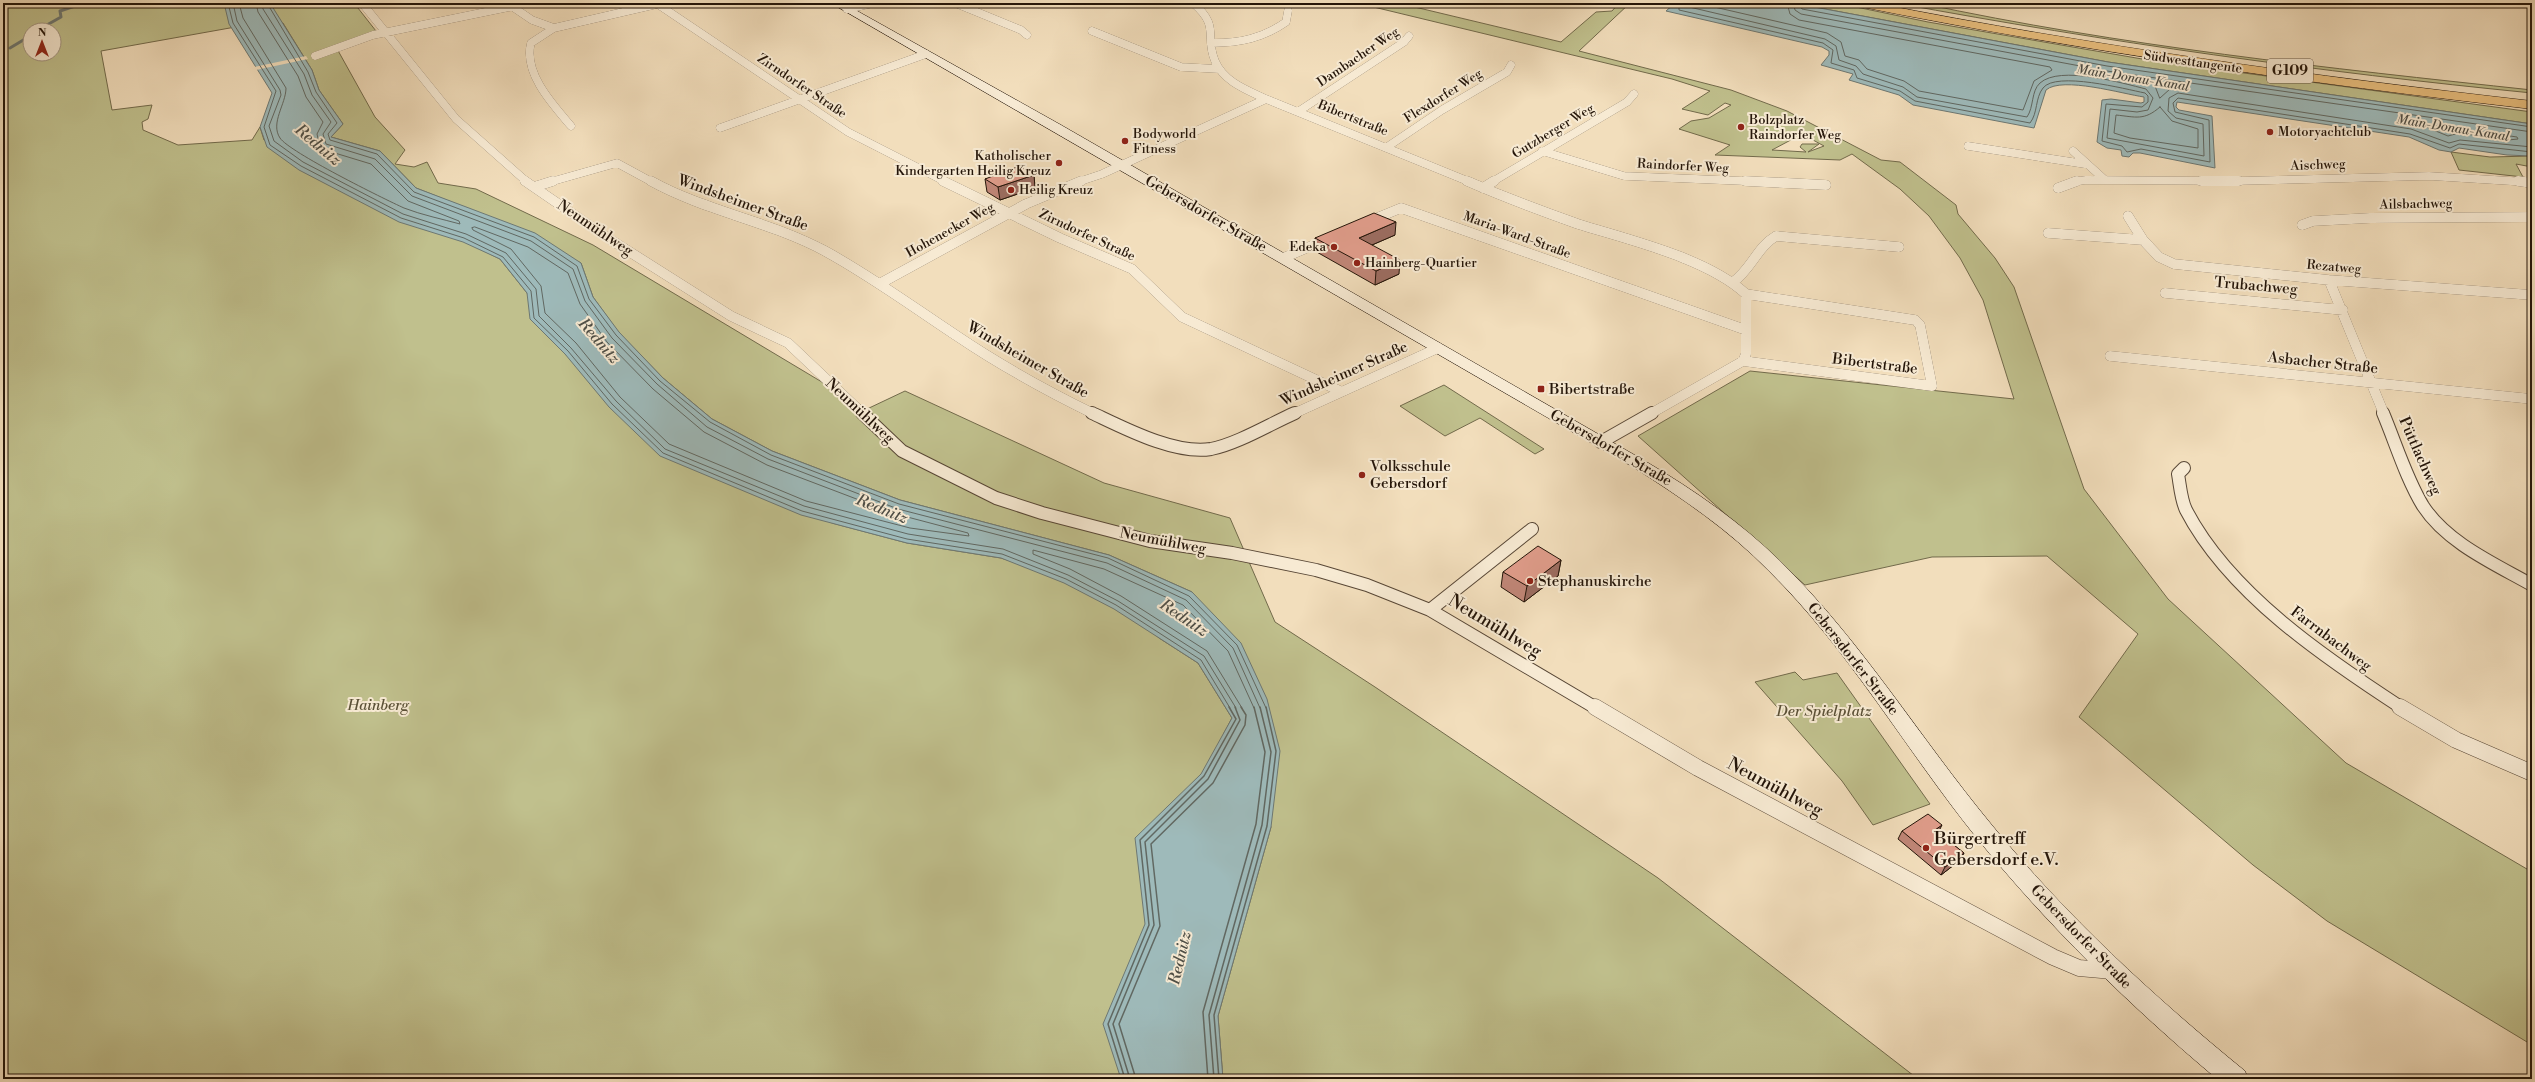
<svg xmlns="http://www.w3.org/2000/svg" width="2535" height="1082" viewBox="0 0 2535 1082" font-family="'Libre Bodoni',serif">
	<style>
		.green { fill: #c0c08d; stroke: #726a4b; fill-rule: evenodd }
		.water { fill: #9ebaba; stroke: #6d7873 }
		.pier { fill: #f2debc }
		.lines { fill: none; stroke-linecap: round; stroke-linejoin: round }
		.shore-far1 { stroke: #616862; stroke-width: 1 }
		.shore { stroke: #616862; stroke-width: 1.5 }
		.stream { stroke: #6d7873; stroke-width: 3 }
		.minor-far3-casing { stroke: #584736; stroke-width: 8 }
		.minor-far2-casing { stroke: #584736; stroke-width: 10 }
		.minor-far1-casing { stroke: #584736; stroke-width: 14 }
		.minor-casing { stroke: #584736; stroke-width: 17 }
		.secondary-casing { stroke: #241509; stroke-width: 1 }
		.trunk-casing { stroke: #241509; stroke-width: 1 }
		.minor-far3 { stroke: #f7ead3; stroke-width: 8 }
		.minor-far2 { stroke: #f7ead3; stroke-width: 10 }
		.minor-far1 { stroke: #f7ead3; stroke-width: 12 }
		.minor { stroke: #f7ead3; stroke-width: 16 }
		.secondary { fill: #f7ead3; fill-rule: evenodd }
		.trunk { fill: #e9bf7e; fill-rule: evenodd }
		.wall { fill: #c08677; stroke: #241509 }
		.shaded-wall { fill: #9c6d61; stroke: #241509 }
		.building { fill: #df9c8a; stroke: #241509 }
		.poi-dot { fill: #8f2418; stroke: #f7ead3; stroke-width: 1.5 }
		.labels { text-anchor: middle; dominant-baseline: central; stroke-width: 4; stroke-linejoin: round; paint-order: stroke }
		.far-street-label { font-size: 13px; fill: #241509; stroke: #f7ead3 }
		.far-water-label { font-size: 13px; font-style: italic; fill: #4f4f47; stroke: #f7ead3 }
		.far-poi-label { font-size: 13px; fill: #241509; stroke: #f7ead3; text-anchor: start }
		.shield { fill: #f7ead3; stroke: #635546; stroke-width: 1 }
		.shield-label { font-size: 14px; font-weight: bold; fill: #241509 }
		.street-label { font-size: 15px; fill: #241509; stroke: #f7ead3 }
		.poi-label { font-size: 15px; fill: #241509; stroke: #f7ead3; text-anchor: start }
		.park-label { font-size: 15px; font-style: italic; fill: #5b5137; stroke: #f7ead3 }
		.water-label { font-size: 16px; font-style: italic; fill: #4f4f47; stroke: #f7ead3 }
		.near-street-label { font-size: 18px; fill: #241509; stroke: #f7ead3 }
		.near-poi-label { font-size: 18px; fill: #241509; stroke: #f7ead3; text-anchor: start }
	</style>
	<rect width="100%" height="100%" fill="#f2debc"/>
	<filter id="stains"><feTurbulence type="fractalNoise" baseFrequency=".005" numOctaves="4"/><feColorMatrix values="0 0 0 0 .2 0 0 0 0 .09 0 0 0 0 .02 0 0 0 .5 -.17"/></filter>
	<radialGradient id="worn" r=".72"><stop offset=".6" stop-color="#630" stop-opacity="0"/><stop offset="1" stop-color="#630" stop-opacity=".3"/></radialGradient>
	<path class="green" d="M3,3H354L376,31L336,47L375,117L405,150L395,164L414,167L427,162L438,183L476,189L593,245L867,409L905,391L1104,483L1230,518L1275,622L1375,687L1658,878L1918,1079H1223L1218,1016L1271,827L1192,592L1109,555L900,500L772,451L712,419L663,378L619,333L593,297L581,263L464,207L416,188L380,151L331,137L343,124L319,90L312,70L283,23L241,26L101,51L112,110L152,105L148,119L142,122L143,130L178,145L252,140L260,127L264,140L500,259L527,293L558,347L565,354L832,523L907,543L1001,558L1113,595L1159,638L1198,663L1232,718L1224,733L1121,1079H3ZM30,30H54V54H30Z
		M1357,3H1398L1561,42L1596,12L1612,11L1619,3H1630L1579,51L1731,90L1787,111L1881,160L1900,162L1956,205L1958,214L1995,258L2014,287L2084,489L2168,599L2346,763L2532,872V1045L2327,921L2253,865L2079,717L2138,634L2047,556L1932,557L1805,585L1638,436L1750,371L2014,399L1983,300L1960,258L1929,216L1900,189L1852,154L1840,160L1715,155L1730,145L1679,129L1691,121L1709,118L1731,105L1725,103L1708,115L1682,109L1710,91L1672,79ZM1802,134L1824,146L1808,152L1819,144H1802L1800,147L1806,152L1772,150Z
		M1793,3H1837L1928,22L2148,60L2532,112V124L2108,62Z
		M1896,3H1920C2121,46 2327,68 2532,90V93C2319,72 2107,42 1896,3Z
		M2451,152L2490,157L2532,156V167L2516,164L2523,177L2459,170Z
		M1444,385L1544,449L1535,454L1480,418L1445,436L1400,406Z
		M1795,672L1803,680L1837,673L1930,804L1873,825L1842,781L1755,682Z"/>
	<path class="water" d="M224,3H270L312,70L319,90L343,124L331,137L380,151L416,188L535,233L581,263L593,297L619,332L663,378L712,419L772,451L900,500L1109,555L1192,592L1241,643L1267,699L1280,751L1271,827L1218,1016L1223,1079H1121L1103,1024L1145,924L1135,838L1201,774L1232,718L1198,663L1114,609L1064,583L1001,558L907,543L801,515L660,456L609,407L565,354L530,319L527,293L500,259L463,242L399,222L299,170L267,147L260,127L272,93L229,24Z
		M1675,3H1793L2108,62L2532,124V156L2507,155L2459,148L2451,152L2439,150L2409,137L2177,102L2176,107L2179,110L2212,116L2215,168L2140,153H2133L2129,157L2122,156L2121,150L2107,148L2097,142L2102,100L2111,99L2141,103L2144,102V97C2123,94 2062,76 2046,90L2034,128L1913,105L1899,95L1849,80L1853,74L1821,65L1829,55V51L1822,47L1666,11Z"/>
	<path class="pier" d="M306,56L308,59L256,70L254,67Z"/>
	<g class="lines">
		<path class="shore-far1" d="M228,3L233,23L276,91L264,127L270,145L301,166L401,218L464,238L503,257L531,291L534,318L568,351L612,404L663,453L802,511L907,539L1002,554L1066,579L1116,605L1201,660L1230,708
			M233,3L237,21L280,90L281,95L269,126L274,141L303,162L403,214L466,234L506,253L536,289L539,316L571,348L616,401L665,449L804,506L908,534L1003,549L1068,575L1118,601L1204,656L1236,708
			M239,3L243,18L286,88C286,104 270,123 280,138C289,152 384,199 404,208C422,215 442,219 460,224L459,221L408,201L371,164L325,150L319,143L317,134L323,122L306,97L298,76L258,12L256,3
			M262,3L263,9L304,74L312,95L331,122L323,134L326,144L375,159L412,196L531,241L573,269L585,301L612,338L657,384L707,427L768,459L898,509L1107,563L1186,600L1233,648L1260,708
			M267,3L308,72L316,92L337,123L328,134L330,140L377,154L414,192L534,237L577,266L589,299L616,335L660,381L710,422L771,455L899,504L1108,558L1189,596L1237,645L1266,708
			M1679,3V10L1823,43L1833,50L1831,63L1854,70L1857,78L1900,91L1915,101L2030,123C2038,113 2035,98 2043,88C2056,71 2125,89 2145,93L2148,96V102L2142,107L2106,104L2102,141L2122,146L2127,152L2141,149L2210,162L2209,120L2175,112L2173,103L2178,98L2410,134L2450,148L2459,144L2532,152
			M1684,3L1685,6L1825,39L1836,46L1839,60L1856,66L1863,74L1903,87L1917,97L2027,117C2034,107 2031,91 2040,83C2060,65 2122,83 2146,89L2153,98L2148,110L2137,112L2110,109L2107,138L2204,156L2203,124L2176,118L2168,111L2169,98L2178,93L2411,129L2449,143L2460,140L2532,147
			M1697,3L1827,33L1841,42L1845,56L1859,60L1867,69L1904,81L1919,91L2023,110L2034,81L2052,70L2050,67L1799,20L1790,14L1787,3
			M1793,3L1795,10L1801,14L2107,71L2532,132
			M1798,3L1802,9L2107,66L2532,127
			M2155,85L2168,86L2170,89L2160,98Z
			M2160,107L2172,121L2198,129V148L2130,138L2114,133L2116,115C2136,117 2144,121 2160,107Z
			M2427,124L2517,137L2518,139L2508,140L2459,133L2448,136L2426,127Z
			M475,227L528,247L568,273L580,304L607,342L653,389L704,432L767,465L896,514L968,533L969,536L910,528L806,501L669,444L620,397L576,343L545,313L541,286L511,249L473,230L472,228Z
			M1242,708L1207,651L1121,596L1070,569L1033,554V550L1104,569L1183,605L1228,651L1254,708"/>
		<path class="shore" d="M1125,1079L1108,1024L1149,925L1140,840L1204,776L1236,719L1229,707
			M1130,1079L1113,1024L1154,925L1145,842L1208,779L1240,720L1235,707
			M1136,1079L1119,1024L1160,926L1151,844L1213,783L1245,725L1246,715L1241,707
			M1208,1079L1203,1012L1256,824L1265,752L1254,707
			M1214,1079L1209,1015L1262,825L1271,752L1260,707
			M1219,1079L1214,1015L1267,826L1276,751L1266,707"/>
		<path class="stream" d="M38,30L61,17L60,11L84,3
			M10,48L30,36"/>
		<g class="minor-far3-casing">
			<path id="minor-far3" d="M362,3L456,119L527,182
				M507,3L532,20L554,28
				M656,3L848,132L946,182
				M955,3L1021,30L1027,35
				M1193,3C1221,27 1204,35 1215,61C1224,82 1247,90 1266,99
				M847,9L874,3
				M1092,31L1181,67L1219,69
				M1213,43C1240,43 1263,38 1286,22L1288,11
				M315,56L373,35L510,7
				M1299,111L1404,42L1409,36
				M571,126C553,105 523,73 531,43L554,28L662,3
				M720,128L926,54
				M1968,146L2085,164
				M1387,147L1442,110L1507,72L1511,65
				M1542,151L1624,176L1768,182
				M2073,151L2105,180
				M550,182L617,163L652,182
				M1078,182L1102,174L1266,99L1470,182
				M1492,182L1627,102L1634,94
				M2072,182L2086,180L2235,181L2429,176L2527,182"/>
		</g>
		<g class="minor-far2-casing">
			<path id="minor-far2" d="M525,181L611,240L731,316L788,343L863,414
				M651,181C705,211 769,221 825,251C871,276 913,307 957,336C1000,365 1047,391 1094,414
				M943,181L1060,238L1132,269L1182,317L1340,391
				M1467,181C1504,197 1541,211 1578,224C1629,240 1707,258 1746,294V354L1743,361L1650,414
				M1745,181L1826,185
				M2201,181H2239
				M2518,181L2532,183
				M534,187L553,181
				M1483,188L1494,181
				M2058,188L2077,181
				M2128,216L2143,240
				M1367,222L1401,208L1746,330
				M2302,225L2313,221L2370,218L2532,217
				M2048,233L2143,240L2159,257L2174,264L2329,280L2532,295
				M1283,258L1330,238
				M2329,280L2384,414
				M1733,282C1751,270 1757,247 1776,236L1899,247
				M881,283L1026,204L1081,181
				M2165,293L2343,310
				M2110,356L2532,399
				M1743,361L1932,386L1920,325L1915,320L1746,294
				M1293,414L1438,348"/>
		</g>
		<g class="minor-far1-casing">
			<path id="minor-far1" d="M862,413L902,451L996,498L1042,513L1150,541L1232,553L1316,570L1367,585L1430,610L1596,708
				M1092,413C1124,428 1175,455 1211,449C1237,444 1270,424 1295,413
				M2383,413C2396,444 2406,478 2423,506C2447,543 2495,564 2532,585
				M1601,442L1652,413
				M2184,468L2178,474C2180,485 2181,500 2186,510C2229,593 2325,658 2402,708
				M1430,610L1532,529"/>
		</g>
		<g class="minor-casing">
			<path id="minor" d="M1595,707L1698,768L2053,957L2079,968L2113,971
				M2400,707L2456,740L2532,773"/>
		</g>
		<g class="secondary-casing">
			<path id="secondary" d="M831,3H843L1061,125L1645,461C1694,490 1742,523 1783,564C1862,642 1920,738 1991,824C2066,916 2153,996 2245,1071L2248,1079H2217C2130,1006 2048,926 1976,837C1906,750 1849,650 1769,571C1729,530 1682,498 1633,467Z"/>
		</g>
		<g class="trunk-casing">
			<path id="trunk" d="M1851,3H1875C2092,46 2312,76 2532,101V109C2306,83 2081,51 1857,6Z"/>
		</g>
		<use href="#minor-far3" class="minor-far3"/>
		<use href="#minor-far2" class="minor-far2"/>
		<use href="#minor-far1" class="minor-far1"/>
		<use href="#minor" class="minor"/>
		<use href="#secondary" class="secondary"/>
		<use href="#trunk" class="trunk"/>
	</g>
	<path class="wall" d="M1034,175L1035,188L1000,200L987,192L985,179Z
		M1395,235L1372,245L1399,274L1375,285L1315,251V238Z
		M1561,560L1558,576L1524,602L1501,587L1503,572Z
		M1902,831L1938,833L1964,853L1959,861L1941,875L1898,839Z"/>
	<path class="shaded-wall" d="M1034,175L1035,188L1000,200L998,187Z
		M1396,222L1395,235L1358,251L1359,238Z
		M1400,260L1399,274L1375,285L1376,271Z
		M1561,560L1558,576L1524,602L1527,586Z
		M1942,825L1938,833L1935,830Z
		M1964,853L1959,861L1941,875L1945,867Z"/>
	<path class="building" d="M1020,166L1034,175L998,187L985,179Z
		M1374,213L1396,222L1359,238L1400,260L1376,271L1315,238Z
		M1538,546L1561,560L1527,586L1503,572Z
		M1928,814L1942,825L1935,830L1964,853L1945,867L1902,831Z"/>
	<g class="poi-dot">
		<circle cx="1741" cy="127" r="4"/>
		<circle cx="2270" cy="132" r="4"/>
		<circle cx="1125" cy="141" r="4"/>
		<circle cx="1059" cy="163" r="4"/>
		<circle cx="1011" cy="190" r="4"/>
		<circle cx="1334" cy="247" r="4"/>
		<circle cx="1357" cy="263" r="4"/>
		<rect x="1537" y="385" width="8" height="8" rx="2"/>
		<circle cx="1362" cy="475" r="4"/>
		<circle cx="1530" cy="581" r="4"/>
		<circle cx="1926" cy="848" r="4"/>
	</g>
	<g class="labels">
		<g class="far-street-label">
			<text transform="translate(1358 57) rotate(-34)">Dambacher Weg</text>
			<text transform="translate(2193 62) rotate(8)">Südwesttangente</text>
			<text transform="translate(802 86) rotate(34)">Zirndorfer Straße</text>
			<text transform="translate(1443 96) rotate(-32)">Flexdorfer Weg</text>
			<text transform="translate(1353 118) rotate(22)">Bibertstraße</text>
			<text transform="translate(1553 131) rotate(-31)">Gutzberger Weg</text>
			<text transform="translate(2318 165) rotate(-2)">Aischweg</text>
			<text transform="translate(1683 166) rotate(3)">Raindorfer Weg</text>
			<text transform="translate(2416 204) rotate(-1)">Ailsbachweg</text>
			<text transform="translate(950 230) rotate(-29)">Hohenecker Weg</text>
			<text transform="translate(1087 235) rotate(25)">Zirndorfer Straße</text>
			<text transform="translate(1517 235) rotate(20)">Maria-Ward-Straße</text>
			<text transform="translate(2334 267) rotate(5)">Rezatweg</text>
		</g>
		<g class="far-water-label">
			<text transform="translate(2133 78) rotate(9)">Main-Donau-Kanal</text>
			<text transform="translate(2453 128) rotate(9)">Main-Donau-Kanal</text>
		</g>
		<g class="far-poi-label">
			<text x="1749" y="120">Bolzplatz<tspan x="1749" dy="15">Raindorfer Weg</tspan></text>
			<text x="2278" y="132">Motoryachtclub</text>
			<text x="1133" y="134">Bodyworld<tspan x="1133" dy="15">Fitness</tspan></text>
			<text x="1051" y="156" text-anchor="end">Katholischer<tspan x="1051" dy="15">Kindergarten Heilig Kreuz</tspan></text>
			<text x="1019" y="190">Heilig Kreuz</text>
			<text x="1326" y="247" text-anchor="end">Edeka</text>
			<text x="1365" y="263">Hainberg-Quartier</text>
		</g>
		<rect class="shield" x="2267" y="59" width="46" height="24" rx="3"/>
		<g class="shield-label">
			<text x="2290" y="71">G109</text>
		</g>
		<g class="street-label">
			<text transform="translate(743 203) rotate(20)">Windsheimer Straße</text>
			<text transform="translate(1206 214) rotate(30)">Gebersdorfer Straße</text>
			<text transform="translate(595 228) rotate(34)">Neumühlweg</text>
			<text transform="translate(2256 286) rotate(5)">Trubachweg</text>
			<text transform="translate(1028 360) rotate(30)">Windsheimer Straße</text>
			<text transform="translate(2323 363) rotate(6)">Asbacher Straße</text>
			<text transform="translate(1875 364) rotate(7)">Bibertstraße</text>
			<text transform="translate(1344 374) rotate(-24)">Windsheimer Straße</text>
			<text transform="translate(860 411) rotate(43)">Neumühlweg</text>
			<text transform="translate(1611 448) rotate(30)">Gebersdorfer Straße</text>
			<text transform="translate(2420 456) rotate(66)">Püttlachweg</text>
			<text transform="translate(1163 541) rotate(11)">Neumühlweg</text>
			<text transform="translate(2331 639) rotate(37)">Farrnbachweg</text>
			<text transform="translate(1853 659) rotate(52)">Gebersdorfer Straße</text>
			<text transform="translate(2081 937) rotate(46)">Gebersdorfer Straße</text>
		</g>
		<g class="poi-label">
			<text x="1549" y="389">Bibertstraße</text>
			<text x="1370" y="466">Volksschule<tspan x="1370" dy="17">Gebersdorf</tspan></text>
			<text x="1538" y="581">Stephanuskirche</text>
		</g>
		<g class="park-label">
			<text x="378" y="705">Hainberg</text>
			<text x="1824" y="711">Der Spielplatz</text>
		</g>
		<g class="water-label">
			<text transform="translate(318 145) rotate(40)">Rednitz</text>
			<text transform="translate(599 341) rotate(49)">Rednitz</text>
			<text transform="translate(882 509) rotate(22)">Rednitz</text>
			<text transform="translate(1184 618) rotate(34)">Rednitz</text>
			<text transform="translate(1180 958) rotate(-77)">Rednitz</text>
		</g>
		<g class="near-street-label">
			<text transform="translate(1495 626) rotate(31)">Neumühlweg</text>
			<text transform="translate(1775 787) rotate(28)">Neumühlweg</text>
		</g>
		<g class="near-poi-label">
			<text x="1934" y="838">Bürgertreff<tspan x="1934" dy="21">Gebersdorf e.V.</tspan></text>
		</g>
	</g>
	<rect width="2535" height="1082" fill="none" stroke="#f2debc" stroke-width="16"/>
	<rect x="4" y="4" width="2527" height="1074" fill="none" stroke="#241509" stroke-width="2"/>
	<rect x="8" y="8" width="2519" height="1066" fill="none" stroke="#241509"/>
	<g transform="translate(42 42)"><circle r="19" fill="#f7ead3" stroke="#a39582"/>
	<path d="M0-3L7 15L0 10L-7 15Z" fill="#8f2418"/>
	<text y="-6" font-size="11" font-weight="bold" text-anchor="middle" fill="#241509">N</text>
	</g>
	<rect width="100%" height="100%" filter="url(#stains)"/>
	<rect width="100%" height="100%" fill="url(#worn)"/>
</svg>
